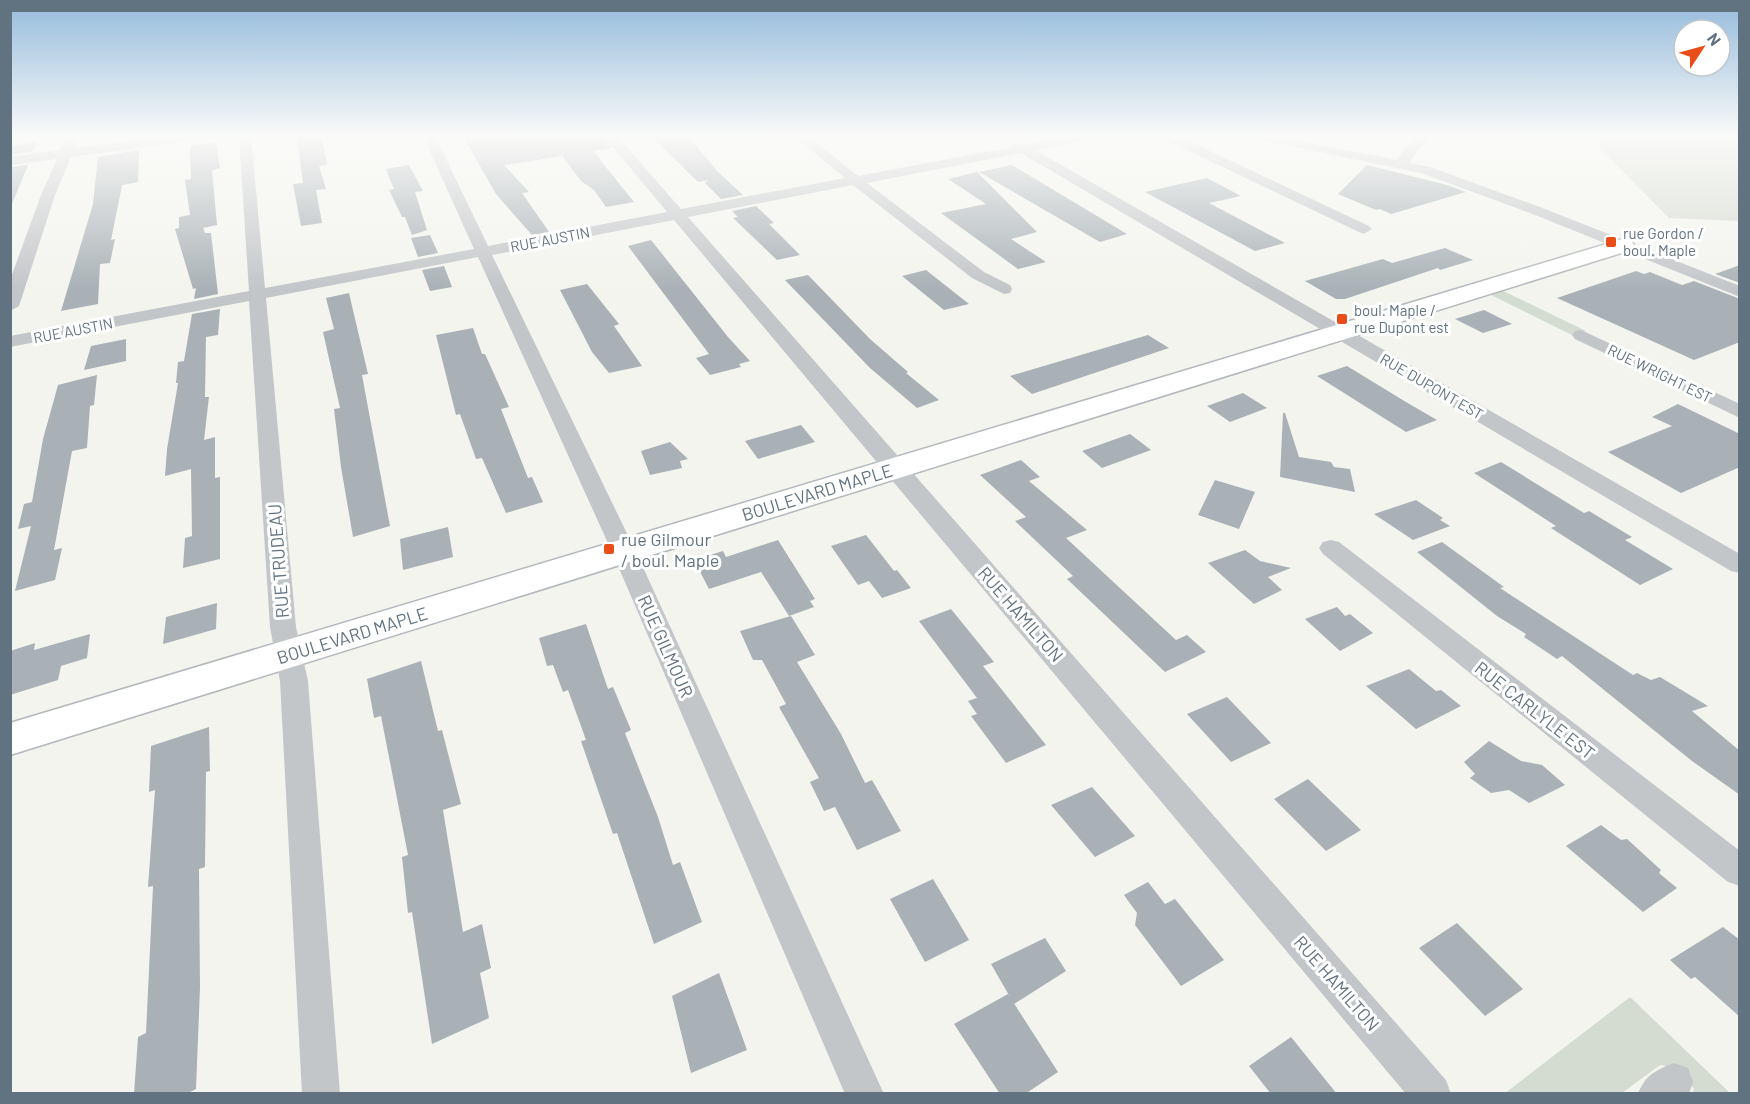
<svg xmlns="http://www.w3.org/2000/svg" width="1750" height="1104" viewBox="0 0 1750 1104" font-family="Barlow,sans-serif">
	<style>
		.green { fill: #d4dbd0 }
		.building { fill: #a9b1b6 }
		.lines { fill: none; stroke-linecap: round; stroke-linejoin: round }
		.secondary-casing { stroke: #b2b8bc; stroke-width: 3 }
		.street { fill: #c3c6c9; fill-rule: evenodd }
		.secondary { fill: #fff; fill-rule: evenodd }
		.poi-dot { fill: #e94d19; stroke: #fff; stroke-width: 2 }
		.labels { text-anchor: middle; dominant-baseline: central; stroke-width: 6; stroke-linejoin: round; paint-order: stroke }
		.far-poi-label { font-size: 15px; fill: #617381; stroke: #fff; text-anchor: start }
		.far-street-label { font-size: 15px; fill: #617381; stroke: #fff }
		.street-label { font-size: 18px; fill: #617381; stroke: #fff }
		.poi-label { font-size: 18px; fill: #617381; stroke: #fff; text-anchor: start }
	</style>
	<rect width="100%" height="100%" fill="#f4f4ef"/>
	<path class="green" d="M1588,136H1739V221L1669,218Z
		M1501,290L1586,331L1572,335L1489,294Z
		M1630,997L1730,1093H1693L1694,1089C1685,1076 1676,1067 1660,1065L1622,1093L1504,1094Z"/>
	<path class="building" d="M297,136H322L327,165L319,166L326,189L316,190L322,223L301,226L293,184L303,183Z
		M463,136H602L611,148L593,151L634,202L606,207L594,190L581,181L562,156L504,165L529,192L522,193L549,232L532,235L496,194Z
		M651,136H688L717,171L743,195L721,199L705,183L708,180L698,182Z
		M37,142L33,151L10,155V146Z
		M216,142L220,168L212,170L217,225L203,228L205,233H211L218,294L194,299L196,288L193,289L175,229L179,228V217L190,215L185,180L191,179L190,146Z
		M139,150L138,182L122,185L111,240L115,239L110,263L100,264L98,304L61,311L93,204L98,157Z
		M28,165L11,206H10V167Z
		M409,165L423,191L415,192L427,230L412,235L405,217H402L389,190L394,189L386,169Z
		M1012,165L1127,234L1100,242L979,172Z
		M1367,165L1447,185L1466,192L1391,214L1380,209L1376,210L1338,194Z
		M977,172L1037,232L1011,239L1046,262L1018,269L941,213L986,204L948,179Z
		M1207,178L1241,196L1209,203L1285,243L1255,251L1145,192Z
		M756,206L774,223L769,224L800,255L777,260L733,218L738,217L732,211Z
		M430,235L438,253L418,257L411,238Z
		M651,240L728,337L750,361L739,364L741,367L710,375L696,358L709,354L628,246Z
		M1445,248L1473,260L1440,270L1438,268L1345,299H1336L1305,281L1383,259L1392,263Z
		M1740,265V283L1715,274Z
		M444,266L452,287L430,291L422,270Z
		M926,270L969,304L944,310L902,276Z
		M1636,271L1644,274L1650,272L1682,285L1694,281L1740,299V342L1694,360L1557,298Z
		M808,275L870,339L908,372L906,373L939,400L917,408L870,368L785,280Z
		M587,284L619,324L614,326L642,366L609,373L592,352L560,290Z
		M349,293L368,374L362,375L390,526L353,537L341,467L334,409L340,408L323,332L334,329L326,298Z
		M220,309L218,335L206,337L205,397H209L204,440L215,437V478L220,477V559L183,568L185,538L192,536L191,469L165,476L167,449L178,383H176L178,362L184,361L192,314Z
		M1484,310L1512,324L1483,333L1455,319Z
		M473,328L482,354H485L509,407L501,409L528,478L532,477L543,502L506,513L482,458L476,459L460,414L456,415L436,335Z
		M1148,335L1169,348L1032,394L1010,376Z
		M126,339V361L84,370L91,346Z
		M1347,366L1406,402L1437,420L1406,432L1317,376Z
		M97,375L94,405L90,406L87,448L72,451L54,550L62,548L55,580L15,591L31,526L18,529L24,504L32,502L43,439L58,385Z
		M1243,393L1267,408L1230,422L1207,406Z
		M1678,404L1740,434V467L1681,493L1608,452L1672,426L1652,417Z
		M1283,413H1285L1299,457L1331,462L1334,467L1350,469L1355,492L1280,477Z
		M801,425L815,442L758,459L745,441Z
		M1130,434L1151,450L1102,468L1082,451Z
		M670,442L688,459L680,461L682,468L650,475L641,451Z
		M1021,460L1040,477L1029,481L1087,530L1066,538L1176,640L1187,635L1206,652L1165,672L1067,579L1073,576L1015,521L1026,517L980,475Z
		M1501,462L1584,513L1589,511L1632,537L1625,540L1673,569L1640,585L1551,528L1556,526L1474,473Z
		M1215,480L1255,492L1239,529L1198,515Z
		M1416,500L1443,518L1440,520L1450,526L1413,540L1374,514Z
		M448,527L453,557L403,570L400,539Z
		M866,535L894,571L897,570L911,588L882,598L869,581L858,585L831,546Z
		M778,540L815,599L810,601L814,607L789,616L761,572L709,589L694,560L723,551L726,557Z
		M1442,542L1504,587L1500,588L1633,675L1637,673L1651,680L1660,677L1708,706L1692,711L1740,751V795L1692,761L1562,656L1557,659L1524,637L1526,634L1497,616L1417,552Z
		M1245,550L1260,561L1291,568L1268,577L1282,590L1254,604L1208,563Z
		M217,603L216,629L163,644L166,617Z
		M1337,607L1345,616L1350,614L1373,633L1340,651L1305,619Z
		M951,609L994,662L983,666L1046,745L1006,763L971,716L977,714L968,701L977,698L919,621Z
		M791,616L815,655L797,662L841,734L865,783L872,780L901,831L857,850L835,807L824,811L810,782L819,778L779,707L786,704L762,660H753L740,631Z
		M586,624L608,689L613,687L631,730L625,733L658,817L673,865L680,862L702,922L654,944L617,833L613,834L581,741L586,740L568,690L563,692L553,665L547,666L539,638Z
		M90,634L87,658L61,666L58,680L10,695V651L35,643L34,650Z
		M421,661L438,731L442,730L461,804L443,810L463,932L482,924L491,968L480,973L489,1018L432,1044L412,912L408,913L402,857L408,855L381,716L374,718L367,679Z
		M1409,669L1436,691L1441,690L1461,706L1416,729L1366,686Z
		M1227,697L1271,743L1231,762L1187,714Z
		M209,727L210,771L206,772L205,867L199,869L200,988L196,1089L186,1094H134L138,1037L146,1033L153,886L148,887L155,790L149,792L151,746Z
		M1489,741L1521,761L1542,765L1565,785L1529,803L1509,790L1491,793L1470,778L1475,774L1464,762Z
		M1308,779L1361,830L1326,851L1274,799Z
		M1092,787L1135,836L1095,857L1051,805Z
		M1601,825L1621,840L1627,839L1661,870L1659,873L1677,888L1643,912L1566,846Z
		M933,879L969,940L925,962L890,899Z
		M1148,882L1165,904L1175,899L1224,960L1181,986L1135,925L1137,913L1124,895Z
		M1457,923L1523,989L1485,1016L1419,948Z
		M1723,927L1740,940V1017L1695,977L1691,979L1670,960Z
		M1045,938L1066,971L1014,1004L991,964Z
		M719,973L747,1050L691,1073L672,996Z
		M1008,994L1058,1072L1025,1094H1000L954,1024Z
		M1291,1037L1337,1094H1271L1249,1066Z"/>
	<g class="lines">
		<g class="secondary-casing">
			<path id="secondary" d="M1623,239L1631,240L1634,245L1631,250L10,755V723Z"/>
		</g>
		<path class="street" d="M168,136H200L194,140L71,157L55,195L19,306L10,311V280L41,195L57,159L10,165V157L60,150L65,140L70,139L76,143L74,148Z
			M239,136H251L265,288L474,249L423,136H435L488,246L667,212L604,136H617L681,209L845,178L794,136H808L858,176L1012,147L1013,143L1025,144L1070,136H1095L1089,140L1035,150L1740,554V573L1731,571L1021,153L867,183L984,272L1010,285L1012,289L1010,293L1004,294L972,278L853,185L688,217L1446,1080L1451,1094H1406L674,220L492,255L636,552L884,1094H845L612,552L478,257L266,298L296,627L308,681L340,1094H302L280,681L270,627L249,301L10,347V336L249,291Z
			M1162,136H1178L1369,226L1372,229L1364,234L1359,232L1164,139Z
			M1254,136H1277L1397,160C1408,144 1412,136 1432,136L1418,150L1409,163L1430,167L1540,207L1740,286V297L1530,213L1421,173L1260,140Z
			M1581,330L1740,404V418L1575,339L1572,335L1575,331Z
			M1331,540L1339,542L1740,851V886L1728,882L1323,554L1319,548L1323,542Z
			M1674,1063L1688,1068L1693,1082L1689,1094H1638C1645,1075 1656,1070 1674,1063Z"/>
		<use href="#secondary" class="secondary"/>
	</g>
	<linearGradient id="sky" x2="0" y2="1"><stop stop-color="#95bbdc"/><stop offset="0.47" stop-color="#fafaf8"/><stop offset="1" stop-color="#fafaf8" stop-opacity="0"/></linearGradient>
	<rect width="1750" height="290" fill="url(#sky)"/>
	<g class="poi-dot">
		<rect x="1605" y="236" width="12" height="12" rx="3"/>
		<rect x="1336" y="313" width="12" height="12" rx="3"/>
		<rect x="603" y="543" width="12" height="12" rx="3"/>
	</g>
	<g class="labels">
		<g class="far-poi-label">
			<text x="1623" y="233">rue Gordon /<tspan x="1623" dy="17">boul. Maple</tspan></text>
			<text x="1354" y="310">boul. Maple /<tspan x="1354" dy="17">rue Dupont est</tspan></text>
		</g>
		<g class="far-street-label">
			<text transform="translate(550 239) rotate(-11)">RUE AUSTIN</text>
			<text transform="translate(73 330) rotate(-11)">RUE AUSTIN</text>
			<text transform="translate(1660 373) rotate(26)">RUE WRIGHT EST</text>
			<text transform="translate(1432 386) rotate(30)">RUE DUPONT EST</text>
		</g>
		<g class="street-label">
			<text transform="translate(817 492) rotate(-17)">BOULEVARD MAPLE</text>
			<text transform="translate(278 561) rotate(-94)">RUE TRUDEAU</text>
			<text transform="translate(1021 614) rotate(49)">RUE HAMILTON</text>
			<text transform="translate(352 635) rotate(-17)">BOULEVARD MAPLE</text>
			<text transform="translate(666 646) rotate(66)">RUE GILMOUR</text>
			<text transform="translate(1535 710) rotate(38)">RUE CARLYLE EST</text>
			<text transform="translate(1337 983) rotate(49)">RUE HAMILTON</text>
		</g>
		<g class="poi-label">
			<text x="621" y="539">rue Gilmour<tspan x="621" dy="21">/ boul. Maple</tspan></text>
		</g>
	</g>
	<rect width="1750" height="1104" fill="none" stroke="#617381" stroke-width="24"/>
	<g transform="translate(1702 48) rotate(54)"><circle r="28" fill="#ffffff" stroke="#c0c7cd" stroke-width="1.5"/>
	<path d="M0-4.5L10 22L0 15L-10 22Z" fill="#e94d19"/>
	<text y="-9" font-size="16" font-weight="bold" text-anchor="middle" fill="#617381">N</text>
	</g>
</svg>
